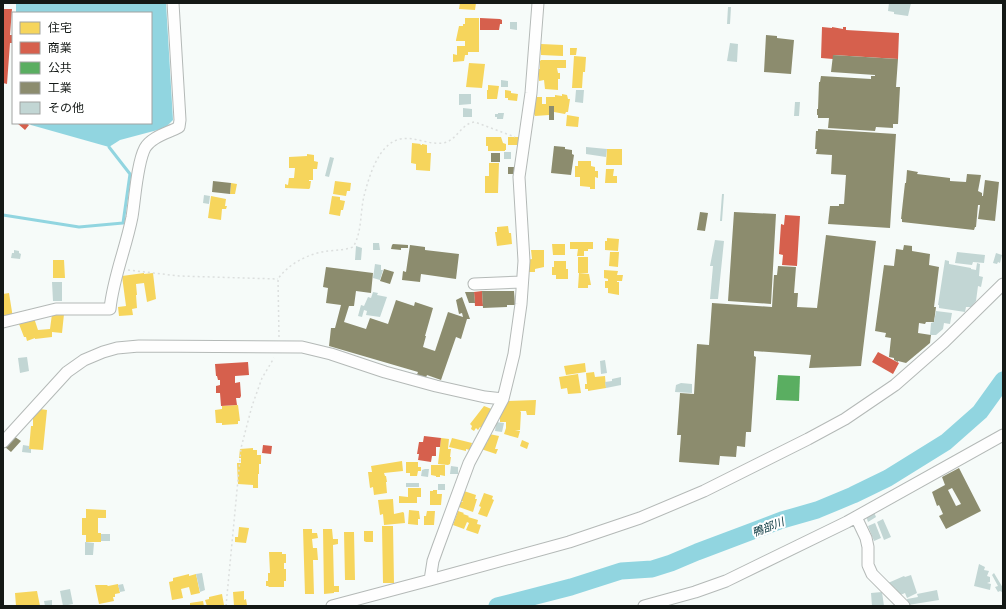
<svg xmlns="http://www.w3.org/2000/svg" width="1006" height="609" viewBox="0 0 1006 609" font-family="Helvetica,'Noto Sans JP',sans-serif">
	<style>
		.water { fill: #91d5e0 }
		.homes { fill: #f6d55c }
		.shops { fill: #d6604d }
		.public { fill: #5aae61 }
		.industry { fill: #8c8c6e; fill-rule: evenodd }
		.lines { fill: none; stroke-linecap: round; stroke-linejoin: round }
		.stream { stroke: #91d5e0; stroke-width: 3 }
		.river { stroke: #91d5e0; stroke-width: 17 }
		.building { fill: #c2d6d4 }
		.minor-casing { stroke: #b4b9b7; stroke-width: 13 }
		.path { stroke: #dcdfde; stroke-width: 1.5; stroke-dasharray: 2 3; stroke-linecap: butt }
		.minor { stroke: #fefefe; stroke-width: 11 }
		.labels { text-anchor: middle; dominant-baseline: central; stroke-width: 4; stroke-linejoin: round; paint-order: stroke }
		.water-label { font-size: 11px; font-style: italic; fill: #05343c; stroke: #fff }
	</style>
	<rect width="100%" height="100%" fill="#f6fbf9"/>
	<path class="water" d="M16,3H166L173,120L165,128L120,140L109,147L31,125L29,123H151V13H16Z"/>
	<path class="homes" d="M460,3H476L475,10L459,9Z
		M465,18H479V52H468V55H465L464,61L453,62V54L457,55V46H465V41H456V40L459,26H463V24H465Z
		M541,44L563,45V56L541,55Z
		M570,48H577L576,55H570Z
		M574,56L586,57L585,72H583L582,88H572Z
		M541,60H566V68H557L558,73H560V79H558V90L545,89L544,80L539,81L538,69H540V61Z
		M469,63L485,64L482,88L466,87Z
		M488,85L499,86L497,99H487V90H488Z
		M505,90L511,91V93L518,94L517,101L508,100V98H505Z
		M562,94L567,95L568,99H570L568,112H566L565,114L554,112V106H549V115L535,116L534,114V97H542V104H546V97H555V95L562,96Z
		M567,115L579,117L578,127L566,126Z
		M486,137H501L503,143L506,144V150H505V151H488V146H486Z
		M508,137H520L519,145H508Z
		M412,143L421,144L420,145H422V144L427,145V153H431L430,171L416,170V164L411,163Z
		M607,149H622V165H606Z
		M307,154L314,155V161L318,162L317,169H313V180H309V181H311L310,188L309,189L285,188V184L288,185L289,178H294L295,168H289V157L307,156Z
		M578,161H591V166L595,167V171H598V178L595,177V189H590V187L580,186V177H575V166H578Z
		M489,163H499L498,193H485V176H489Z
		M606,169H614L613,176H617V183H605Z
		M335,181L351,183L350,191H347L346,196L333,194Z
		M231,183L237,184L235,194H230Z
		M211,196L226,199L225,206H227L226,209H222L221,220L208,218Z
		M332,196L340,197V200L345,201L343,210H341L340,216L329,214Z
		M508,226L509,233H511L512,244L497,246L495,232H497V227Z
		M607,238L619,239L618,251L605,250V241H607Z
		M570,242H593V249H588V251H584V256H577L578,249H570Z
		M552,244H565V255H553Z
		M531,250H544V267L535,269V272H528L527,260L532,259Z
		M610,252H619L618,267L609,266Z
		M578,257H588V273H578Z
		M53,260H64L65,278H53Z
		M554,261H566V269H568V279H556V275H552V267H554Z
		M604,270L618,271L617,275H623L622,281H617V282H619V295L608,293V288H605V281H608V279L604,278Z
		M144,273V274L153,273L156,299L147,302L144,283L136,284L137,295H136L137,308L132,309L133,315L119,316L118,307L126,306L122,276Z
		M579,273L589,274L591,285H588V288H578Z
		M9,293L13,318L3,319V294Z
		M52,314H64L62,333L52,332V337L35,339V338L27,341L26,337H24L19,324L34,318L38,330L50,329Z
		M585,363L586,372L566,375L564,366Z
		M594,372L595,377L605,376L606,388L588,391V389H585V384H587L586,373Z
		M578,374L581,393L568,394L567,388L561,389L559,377Z
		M536,400L535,415H527L526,411H520L521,412L520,430H515L520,431L518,438L504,434L506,428V422H500V412L504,401Z
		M238,405L240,421H238V424L222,425V423H216L215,410L222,409V406Z
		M484,406L494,410L483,429L480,427L478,430L476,428L474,431L471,429L472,426L470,424Z
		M40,409L47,410L43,450L29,449L31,426H33V416Z
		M489,434L499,436L495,449H498L496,454L481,449L484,442L487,443Z
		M441,438L449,439L448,449H451L450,457H451L450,464L448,465L438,464Z
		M452,438L472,443L470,450L466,449V451L449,447Z
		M522,440L529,443L527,449L520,446Z
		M253,448V450H257V455H261V464H259V474H258V488H253V485L238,484L237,463H241V458H239L240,449Z
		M402,461L403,471L384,473L385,476H386L387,482H386L387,493L374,495L373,487L370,488L368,472H372L371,466Z
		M406,462H418V467H421V471H418L417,476H410V473H406Z
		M431,465H445V476L440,475V477H436V476L431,475Z
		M408,488H421V497H417V503H399V496L408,497Z
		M433,490H437V494H442L441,505H430V491H433Z
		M464,491L476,495L475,499H477L473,512L456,506L458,501L462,502L463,501H461Z
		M484,493L493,496L492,499L494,500L487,517L478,514L481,507L479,506Z
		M393,499L394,514L403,512L404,513L405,523L384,525L383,514L380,515L378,500Z
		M86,509L106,510V518H98V533H101V542H86V535H82V518H86Z
		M409,510L419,511L420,519H418V525L408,524Z
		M427,511H435L434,525H424V516H426Z
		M458,511L464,513L463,514L469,516L468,517L478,520L477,524L481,525L478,534L466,530L469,523L467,522L464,529L453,525Z
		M382,526H393L394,583H383Z
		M239,527L249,528L246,543L235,542V537H238Z
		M303,529H312V533H317L318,538L312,539L313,548H317L318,560H313L314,594H305Z
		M323,529H332L333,539H338V544L333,545L334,586H339V592H334V593L324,594Z
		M364,531H373V542H366L364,541Z
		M344,532H354L355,580H345Z
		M269,552H282V554H286V563H284V569H286V581H284V587H268L269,586H266V581H268V573H270Z
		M189,574V576L196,574L200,593L191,595L189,587L181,589L183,598L172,600L169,582L173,581V578Z
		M118,584L120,593L115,594V597H113L114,601L99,604L95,585H107L108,586Z
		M37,591L40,606H26V605L16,606L15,593Z
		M244,591V600L246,599L247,605L234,606L233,592Z
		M222,594L224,605L207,606L205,600L209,599V597Z
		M203,601L204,606H190V603Z"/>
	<path class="shops" d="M3,9H12L10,35H13V43H10L7,84L3,83Z
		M480,18L500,19L502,20V24H500L499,30H480Z
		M822,27L832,28V27L843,29V27H846V30L899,33L898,59L833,55V59L821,58Z
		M17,123H26L29,125L25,130Z
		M785,215L800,216L797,266L782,265L783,255L779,254L781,224L784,225Z
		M482,291L483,306H475L474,292Z
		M878,352L899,363L893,374L872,362Z
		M248,362L249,375L235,376V383L240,382L241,396L240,398H236L237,405L221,406L220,393H216V386L220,385V380H218L217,376H216L215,364Z
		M424,436L441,438L440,447H436V456H432L431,462L418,460L419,454H417L419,442H423Z
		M263,445L272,446L271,454L262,453Z"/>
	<path class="public" d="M778,375L800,376L799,401L776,400Z"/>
	<path class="industry" d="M766,35L777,36V38L794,40L791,74L764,72Z
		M833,55L898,59L896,87H900L898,124H893V128L876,127L875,131L828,128L829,118H818V115H817V109H818L819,82H820L821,76L871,79V76H875V75L831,72Z
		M549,106H554V120H549Z
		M818,129L896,134L890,228L828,224L830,206H839V204H844L846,175L831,174L832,155L816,154L817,149H815L816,131H818Z
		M554,146L565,147V149L572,150V154L574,155L571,175L551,173Z
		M491,153H500V162H491Z
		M508,167H515V174H508Z
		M907,170L918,172L917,174L950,178V181L966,182L967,174L981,175L978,191L982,193V196H983L985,180L999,182L995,221L978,219L980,205H978L976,227H975L974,230L902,222V219H901L905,183H906Z
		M213,181L231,183L230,194L212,192Z
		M700,212L708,213L705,231L697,230Z
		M734,212L776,214L771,304L728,301Z
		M826,235L876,241L861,366L809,368L811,355L754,351V356L756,357L751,432H746L745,447L737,446L736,457L720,456L719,465L679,462L681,435H677L680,393L694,394L697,344L709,345L712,303L772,307L774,275H777L778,266L796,267L794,293H798L797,307L817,308Z
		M393,244L408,245V248H401V250L391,249L392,245Z
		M410,245L425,247V250L459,254L456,279L421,274L420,282L402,280L403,271L406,272Z
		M904,245L912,246V251L930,254L929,265L939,267L934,307H936L934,322H926L925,324L919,323L918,333L931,335L930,343L906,363L898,361V362L894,360V358L889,357L891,338L885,337L886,333L875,331L884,265L894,266L896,249L903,250Z
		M326,267L373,273L371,293L356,291L354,306H349L344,322L366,329L370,318L388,324L396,300L414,306L415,302L433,308L425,336H426L423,347L435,351L448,312L463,317L462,313L459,314L456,300L462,297L470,319H467L461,339L456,337L441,380L427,375L425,380L416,377L418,372L329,346L331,328H335L341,305L326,303L328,288L323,287Z
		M384,269L394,272L390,284L380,281Z
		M482,291H514L515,305H507V307L483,308Z
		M465,292H474L475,303H469Z
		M15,437L21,441L11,452L5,447Z
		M959,468L981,511L946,529L939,516L943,514L939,505L937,506L932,492L945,485L942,477ZM952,488L961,504L956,506L948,490Z"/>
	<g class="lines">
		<path class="stream" d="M3,215L79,227L123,223L130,174L109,147"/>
		<path class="river" d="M497,606L571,587L621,571L652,569L671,563L697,552L782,520L817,510L853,495L888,478L946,442L980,412L1003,380"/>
	</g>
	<path class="building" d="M889,3H911L908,16L894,14V12L888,11Z
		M728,7H731L730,24H727Z
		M510,22H517V30L510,29Z
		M730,43L738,44L737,62L727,61Z
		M501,80L508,81V87H501Z
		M576,90H584L583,103L575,102Z
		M459,94H471V104L459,105Z
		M795,102H800L799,116H794Z
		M463,108L472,109V117H463Z
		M498,113H504L503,119H497V117H495V114H498Z
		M586,147L607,149L606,157L586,154Z
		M504,152H511V159H504Z
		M330,157L334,158L329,177L325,176Z
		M722,194H724L722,221H720Z
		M204,195L210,196L209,204L203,203Z
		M715,240L724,241L718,299H710L713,266H710Z
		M373,243H379L380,250H373Z
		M356,246L362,248L361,260H355Z
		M14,250L19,251V253L21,254L20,259L11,258L12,253H14Z
		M957,252L985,255L984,263L973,262L972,265L955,263Z
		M996,253L1002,255L1000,263L998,262L997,264L993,263Z
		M945,260L949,261V264L971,268V269L976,270L977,263L980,264L979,276L983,277L981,287L978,286L976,301L971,307H966L965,312L939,308V305H938Z
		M375,264L381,265V270H383L380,280L373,278Z
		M52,282H62V301H53Z
		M373,292L378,293L377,295L387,297L380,317L366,315L367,311L364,310L362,317L358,316L361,305L364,306L368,297L371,298Z
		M936,311L952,313L950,324L944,323L943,329L936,335H930L931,323L934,322Z
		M27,357L29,371L20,373L18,358Z
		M605,360L607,373L601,374L600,361Z
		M621,377V385L606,388L605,382L612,381V379Z
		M681,383L692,384V393L675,392L676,385Z
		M496,422L504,423L502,432L495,431Z
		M23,445L29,446V449H31V453L22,452Z
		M451,466L458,467V474H450Z
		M425,469H429L428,477L421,476L422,470Z
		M406,483H419V487H406Z
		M438,484H445V490H438Z
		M874,512L876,517L868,522L866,516Z
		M883,519L891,537L884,540L877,522Z
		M875,523L881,538L874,541L868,526Z
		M101,534H110V541H101Z
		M85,542L94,543L93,555H85Z
		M979,564L985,567L984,570L989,571L987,576L990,577V582L987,583L991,584L990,590L974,586Z
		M202,573L205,590L200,592L196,574Z
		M994,573L1003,588V592H1002L1000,591L998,592L995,587L998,586L992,575Z
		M911,575L917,593L907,598L905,593L898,596L895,588L892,590L888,583L904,576L905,577Z
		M123,584L125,591L120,592L118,585Z
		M70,589L73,604L63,606L60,591Z
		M937,590L939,600L908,605L907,599L918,597L917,594Z
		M882,592L884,606H872L871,593Z
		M52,600V606H45L44,601Z"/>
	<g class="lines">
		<g class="minor-casing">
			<path id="minor" d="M474,284L522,282
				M3,322L56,309H110C113,278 126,248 132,217C135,199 137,163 145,148C151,137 168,133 179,127L180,120L173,3
				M3,442L67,372L84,360L103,352L117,348L139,346L302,347L331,354L385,372L436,386L485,397L503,399
				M856,517L866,538L868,547V565L872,574L904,606
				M430,580L569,542L640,518L704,491L808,439L845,419L895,385L944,342L1003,284
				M332,606L430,580L433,561L438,547L469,463L503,399L514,354L521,304L524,261L519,177L531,93L538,3
				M644,606L695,592L726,581L847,522L1003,435"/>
		</g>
		<path class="path" d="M128,270L179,276L278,279
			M279,337L278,279C289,263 310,253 328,251C337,250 345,250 353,247C362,233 360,213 364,196C369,177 378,144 400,139C414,136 428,145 443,143C457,141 461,123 475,122L515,137
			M226,606L241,448L252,406L262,378L274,358"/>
		<use href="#minor" class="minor"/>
	</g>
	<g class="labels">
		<g class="water-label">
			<text transform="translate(768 527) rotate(-21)">鴨部川</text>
		</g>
	</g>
	<rect width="1006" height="609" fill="none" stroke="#141916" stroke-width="8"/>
	<rect x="12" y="12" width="140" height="112" fill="#ffffff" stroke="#a1a3a2"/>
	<rect x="20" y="22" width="20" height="12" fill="#f6d55c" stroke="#a1a3a2"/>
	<text x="48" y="32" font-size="12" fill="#141916">住宅</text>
	<rect x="20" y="42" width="20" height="12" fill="#d6604d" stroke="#a1a3a2"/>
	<text x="48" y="52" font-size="12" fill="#141916">商業</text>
	<rect x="20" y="62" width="20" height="12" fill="#5aae61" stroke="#a1a3a2"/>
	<text x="48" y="72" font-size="12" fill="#141916">公共</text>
	<rect x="20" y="82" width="20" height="12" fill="#8c8c6e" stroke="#a1a3a2"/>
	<text x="48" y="92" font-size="12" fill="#141916">工業</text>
	<rect x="20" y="102" width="20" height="12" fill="#c2d6d4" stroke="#a1a3a2"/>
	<text x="48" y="112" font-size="12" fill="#141916">その他</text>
</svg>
